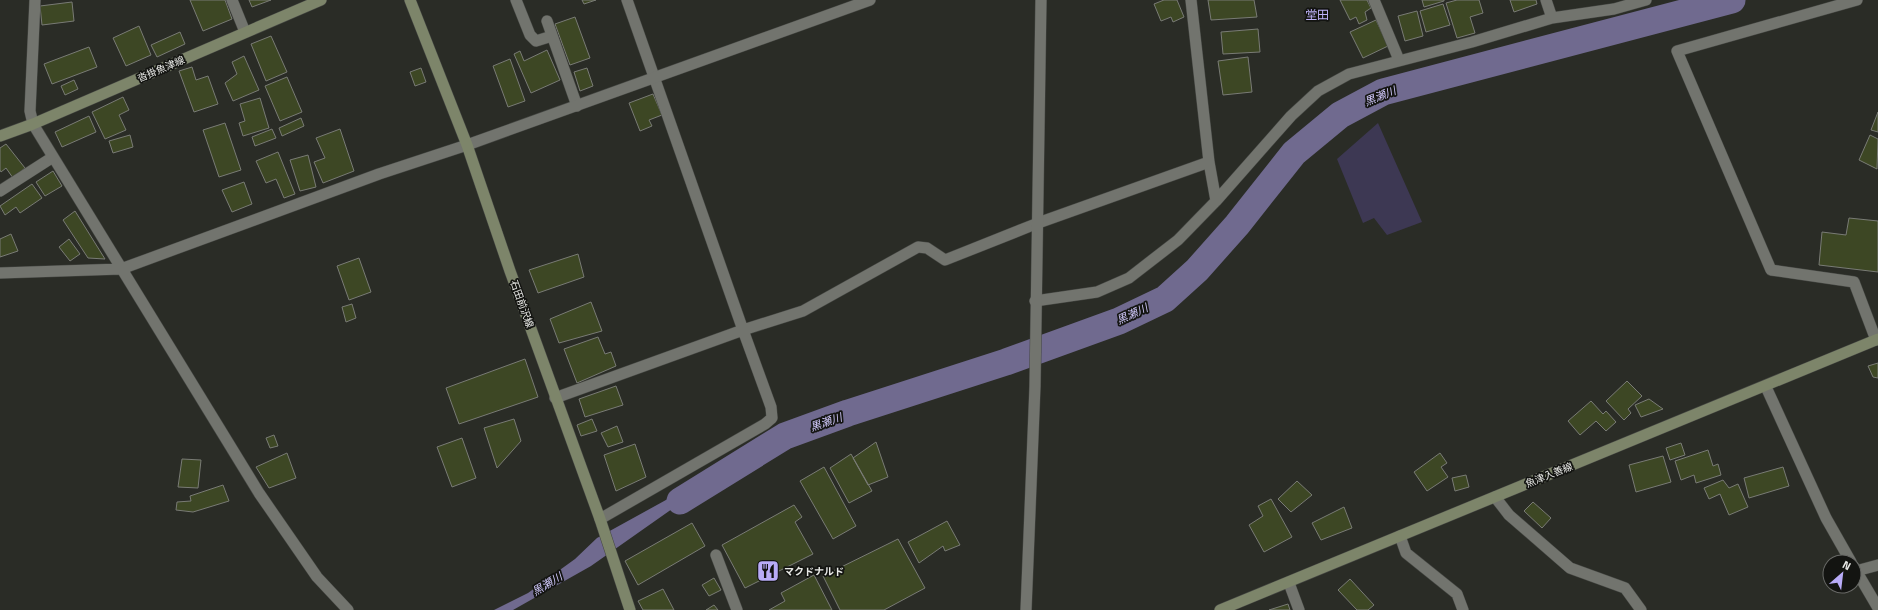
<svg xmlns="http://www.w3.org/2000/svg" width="1878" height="610" viewBox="0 0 1878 610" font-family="'Titillium Web','Noto Sans JP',sans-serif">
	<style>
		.green { fill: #3d3853 }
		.water { fill: #706a8f }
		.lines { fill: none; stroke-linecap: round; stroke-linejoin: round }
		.river { stroke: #706a8f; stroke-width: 27 }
		.building { fill: #3d4724; stroke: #797b75 }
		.minor-casing { stroke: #454743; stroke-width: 12 }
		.tertiary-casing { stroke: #454743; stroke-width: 12 }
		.secondary-casing { stroke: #454743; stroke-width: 12 }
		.minor { stroke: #72746e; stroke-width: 11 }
		.tertiary { stroke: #72746e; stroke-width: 11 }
		.secondary { stroke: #7d856a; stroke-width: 11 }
		.labels { text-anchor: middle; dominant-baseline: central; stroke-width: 3.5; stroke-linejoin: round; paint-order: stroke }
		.street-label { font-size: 10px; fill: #e8e9e6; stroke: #131411 }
		.poi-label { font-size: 10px; font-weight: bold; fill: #e8e9e6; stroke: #131411; text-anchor: start }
		.water-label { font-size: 11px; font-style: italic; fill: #cfc7f9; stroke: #131411 }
		.quarter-label { font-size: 12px; fill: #bfb3fa; stroke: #131411 }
	</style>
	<rect width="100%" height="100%" fill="#2a2c26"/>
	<path class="green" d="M1378,123L1422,222L1387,235L1374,218L1363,223L1337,159Z"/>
	<path class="water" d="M753,452L591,566L513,610H494L528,593L575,559L597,538Z"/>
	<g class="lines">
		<path class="river" d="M680,501L785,436L848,413L1006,362L1119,321L1165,299L1197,270L1237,225L1294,153L1340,115L1383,92L1732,0"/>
	</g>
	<path class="building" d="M190,0H225L232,19L203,31Z
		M249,0H271L252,7Z
		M582,0H596L584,4Z
		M1164,0H1177L1184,17L1173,22L1171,17L1161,21L1154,4Z
		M1208,0H1254L1257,17L1211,20Z
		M1340,0H1367L1371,8L1365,12L1367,20L1359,24L1356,17L1350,20Z
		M1422,0H1444V1L1424,7Z
		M1457,0H1479L1483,13L1470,17L1475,33L1457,38L1446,3Z
		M1510,0H1536L1537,4L1514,12Z
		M72,2L74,21L42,25L40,6Z
		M1443,4L1450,25L1426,32L1420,11Z
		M1417,11L1423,36L1405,41L1398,16Z
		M575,17L590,58L570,65L555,24Z
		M1376,20L1388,46L1363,58L1350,32Z
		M139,26L151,55L126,66L113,38Z
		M1258,29L1260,52L1223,54L1221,32Z
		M180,32L185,44L157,57L151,45Z
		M271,36L287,72L266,81L251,44Z
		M89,47L97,67L52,84L44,64Z
		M547,50L560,80L531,93L514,54L520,51L524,61Z
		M244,56L259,90L233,101L225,83L237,74L232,62Z
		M1248,57L1252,92L1223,95L1218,61Z
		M510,59L525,101L508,107L493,66Z
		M192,67L196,80L208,76L218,104L194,112L179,71Z
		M421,68L426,82L415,86L410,72Z
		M587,68L593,86L580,91L574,72Z
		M287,77L302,112L280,121L265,86Z
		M74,80L78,89L65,95L61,86Z
		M653,94L662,115L649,120L652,126L640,131L629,103Z
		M123,97L129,110L119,115L126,130L105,139L92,112Z
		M260,98L269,128L243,136L239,123L245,121L240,104Z
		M1878,112V132L1871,130Z
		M89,116L96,132L62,147L55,132Z
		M301,118L304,126L282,136L279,128Z
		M225,123L241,170L219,177L203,130Z
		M272,129L276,138L255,146L252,137Z
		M340,129L354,171L323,183L314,162L325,158L316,138Z
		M130,135L133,147L113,153L109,141Z
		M1870,135L1878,139L1877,169L1859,160Z
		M6,144L25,168L13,178L6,168L1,172L0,170V148Z
		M278,152L295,194L284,198L276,179L266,183L256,161Z
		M308,155L316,187L300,191L290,160Z
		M53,171L62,186L45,196L36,182Z
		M244,182L252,204L232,212L222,190Z
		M32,184L42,198L20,213L16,207L5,215L0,206Z
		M75,211L105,259L88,258L63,220Z
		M1849,218L1878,221V272L1819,265L1822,232L1846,235Z
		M11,234L18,251L0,257V239Z
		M69,239L80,254L70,261L59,247Z
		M578,254L584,277L538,293L529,270Z
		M359,258L371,292L349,300L337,266Z
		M591,302L602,331L559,343L550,319Z
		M352,304L356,318L346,322L342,307Z
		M598,337L605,354L611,352L616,366L577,383L564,349Z
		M525,359L538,397L459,424L446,388Z
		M1878,363V378L1873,377L1868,366Z
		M1627,381L1642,396L1628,409L1631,413L1624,420L1606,401Z
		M616,386L623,405L585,417L579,399Z
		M1649,399L1663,409L1641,417L1635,405Z
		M1591,401L1603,414L1606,411L1616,422L1606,431L1596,421L1580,435L1568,421Z
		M514,419L521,441L497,468L484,428Z
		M592,419L597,431L581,436L577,425Z
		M617,426L623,442L608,447L601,433Z
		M274,435L278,446L270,448L266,438Z
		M462,438L476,478L452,487L437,447Z
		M876,442L888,477L868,485L853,458Z
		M1681,443L1685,455L1670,460L1666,448Z
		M635,444L646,477L616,491L604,455Z
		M1708,450L1713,466L1718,464L1721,475L1696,483L1694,475L1681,480L1675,461Z
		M287,453L296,478L269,488L256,467Z
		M1440,453L1447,463L1441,467L1448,477L1427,491L1414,472Z
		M851,454L872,491L849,503L830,468Z
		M1663,456L1671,482L1636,492L1629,465Z
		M182,459L201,460L198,488L178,487Z
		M824,467L856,526L833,539L800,481Z
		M1783,467L1789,486L1749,498L1744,478Z
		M1466,475L1469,487L1455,491L1452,478Z
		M1723,480L1729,488L1738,484L1748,507L1729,515L1720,494L1709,499L1704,488Z
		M1297,481L1312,495L1291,512L1278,499Z
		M223,485L229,501L193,512L176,510L177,502L191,501L190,496Z
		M1271,499L1292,537L1264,552L1249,525L1263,516L1258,506Z
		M1533,502L1551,518L1542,528L1524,511Z
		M794,505L802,517L795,522L813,554L745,588L722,545Z
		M1344,507L1352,528L1321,540L1312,523Z
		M947,521L960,545L945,551L943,546L919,563L908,542Z
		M692,523L705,546L638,585L625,561Z
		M898,539L925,588L884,610H840L823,576Z
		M814,575L832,610H769L785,601L781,593Z
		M714,578L721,590L709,596L702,585Z
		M1350,579L1374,605L1368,610H1357L1338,590Z
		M663,589L674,610H643L638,601Z
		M1288,604L1290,610H1269Z
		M714,605L718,610H706Z"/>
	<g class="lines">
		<g class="minor-casing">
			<path id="minor" d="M35,0L30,111L33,124L259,493L317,577L348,610
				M232,0L245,32
				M516,0L530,35L536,41L552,36
				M1191,0L1209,162L1216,201
				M1374,0L1399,60
				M1857,0L1677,51L1771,270L1854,282L1876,340
				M1552,18L1614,9L1646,0
				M547,21L577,106
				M0,191L53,157
				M0,273L121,269L379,174L467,145
				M1035,301L1097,292L1129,278L1178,240L1216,201L1291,116L1318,91L1349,74L1472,42L1552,18L1546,0
				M1766,387L1826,518L1851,562
				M555,398L743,330L627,0
				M1495,497L1509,515L1570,568L1625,588L1641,610
				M600,519L765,424L772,418L771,407L743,330L803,311L918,247L927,248L945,260L1038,223L1209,162
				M1400,536L1406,553L1457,594L1463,610
				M716,555L737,610
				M1854,567L1878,608
				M1856,571L1878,565
				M1289,583L1299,610"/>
		</g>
		<g class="tertiary-casing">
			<path id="tertiary" d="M467,145L870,0
				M1026,610L1035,386L1041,0"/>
		</g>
		<g class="secondary-casing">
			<path id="secondary" d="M410,0L467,145L510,271L600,519L630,610
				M0,136L33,124L321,0
				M1220,610L1878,339"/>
		</g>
		<use href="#minor" class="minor"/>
		<use href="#tertiary" class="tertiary"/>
		<use href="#secondary" class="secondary"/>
	</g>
	<defs>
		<g id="restaurant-square" transform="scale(1.15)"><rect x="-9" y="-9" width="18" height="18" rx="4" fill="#b8abf7" stroke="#131411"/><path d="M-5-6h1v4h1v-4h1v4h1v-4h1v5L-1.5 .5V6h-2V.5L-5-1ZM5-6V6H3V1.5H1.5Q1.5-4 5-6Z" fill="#111"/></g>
	</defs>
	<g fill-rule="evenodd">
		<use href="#restaurant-square" x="768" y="571"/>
	</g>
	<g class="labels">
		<g class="street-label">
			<text transform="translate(161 69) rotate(-23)">沓掛魚津線</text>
			<text transform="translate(522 304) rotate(70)">石田前沢線</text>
			<text transform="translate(1549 475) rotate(-22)">魚津入善線</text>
		</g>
		<g class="poi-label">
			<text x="784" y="571">マクドナルド</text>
		</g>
		<g class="water-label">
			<text transform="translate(1380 96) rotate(-22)">黒瀬川</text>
			<text transform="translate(1132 314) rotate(-25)">黒瀬川</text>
			<text transform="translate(826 422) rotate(-19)">黒瀬川</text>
			<text transform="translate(547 584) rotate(-31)">黒瀬川</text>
		</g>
		<g class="quarter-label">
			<text x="1317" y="14">堂田</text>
		</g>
	</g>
	<g transform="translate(1842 574) rotate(28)"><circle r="19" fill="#131411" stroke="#686966"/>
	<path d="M0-3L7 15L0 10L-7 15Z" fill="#b8abf7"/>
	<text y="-6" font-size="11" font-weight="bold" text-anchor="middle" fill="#e8e9e6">N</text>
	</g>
</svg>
